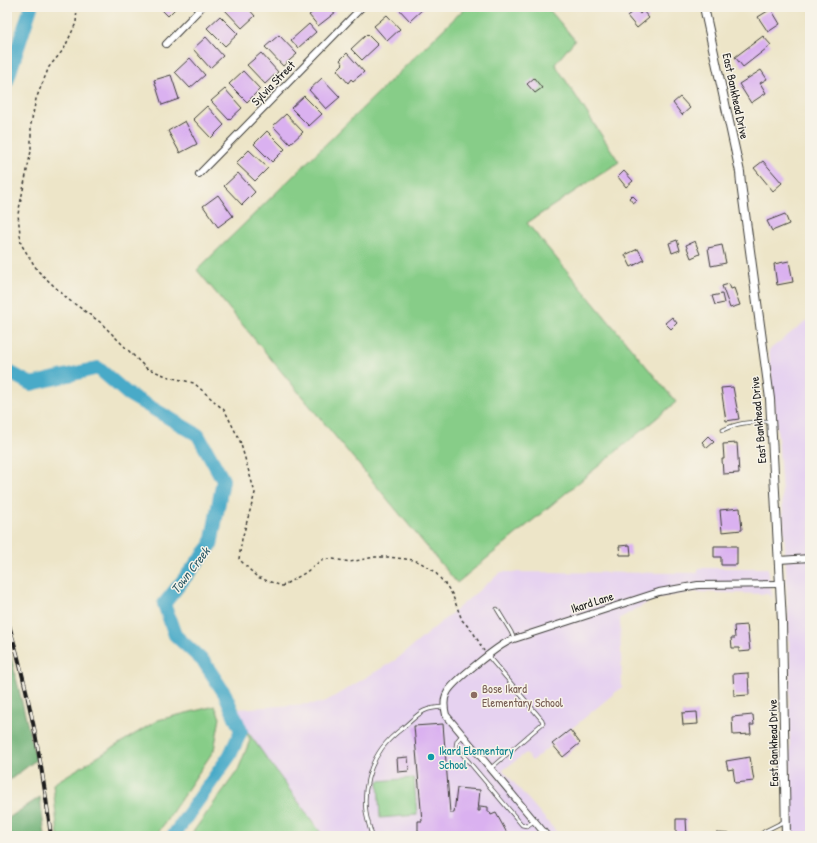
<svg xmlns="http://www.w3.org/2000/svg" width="817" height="843" viewBox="0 0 817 843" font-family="'Patrick Hand',sans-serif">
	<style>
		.built { fill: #e6d2f0 }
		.green { fill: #87cd88; stroke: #527452 }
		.forest { fill: #6db074; stroke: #446648 }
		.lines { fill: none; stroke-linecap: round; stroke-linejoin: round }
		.river { stroke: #49aac8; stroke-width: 14 }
		.building { fill: #dab1f0 }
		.service-casing { stroke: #3b3a36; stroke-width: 4.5 }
		.minor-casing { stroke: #3b3a36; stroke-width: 8 }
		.tertiary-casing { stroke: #3b3a36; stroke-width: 10 }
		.path { stroke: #3b3a36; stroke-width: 1.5; stroke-dasharray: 3 3; stroke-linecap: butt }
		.service { stroke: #fff; stroke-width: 3 }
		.minor { stroke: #fff; stroke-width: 6 }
		.tertiary { stroke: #fff; stroke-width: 8 }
		.rail-casing { stroke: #1c1c1c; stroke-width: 4 }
		.rail { stroke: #f7f3e8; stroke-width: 2.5; stroke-dasharray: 8; stroke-linecap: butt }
		.education-dot { fill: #8d6e63; stroke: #f7f3e8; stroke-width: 1.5 }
		.culture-dot { fill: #0f9aa8; stroke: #f7f3e8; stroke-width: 1.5 }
		.labels { text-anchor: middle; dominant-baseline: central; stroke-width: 3; stroke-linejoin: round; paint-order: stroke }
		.street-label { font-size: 12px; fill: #1c1c1c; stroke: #f7f3e8 }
		.education-label { font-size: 12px; fill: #785e54; stroke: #f7f3e8; text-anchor: start }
		.culture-label { font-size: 12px; fill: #0d838f; stroke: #f7f3e8; text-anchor: start }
		.water-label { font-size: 13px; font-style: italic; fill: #305c69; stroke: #f7f3e8 }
	</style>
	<rect width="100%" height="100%" fill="#f7f3e8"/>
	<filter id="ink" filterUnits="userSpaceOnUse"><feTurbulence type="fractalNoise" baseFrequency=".025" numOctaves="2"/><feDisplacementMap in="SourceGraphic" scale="8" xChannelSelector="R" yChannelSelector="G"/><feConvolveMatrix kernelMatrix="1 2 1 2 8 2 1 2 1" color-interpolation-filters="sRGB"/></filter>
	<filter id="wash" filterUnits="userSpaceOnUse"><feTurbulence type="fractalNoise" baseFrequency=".012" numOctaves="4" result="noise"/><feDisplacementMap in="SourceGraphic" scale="16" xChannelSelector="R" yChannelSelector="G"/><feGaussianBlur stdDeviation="0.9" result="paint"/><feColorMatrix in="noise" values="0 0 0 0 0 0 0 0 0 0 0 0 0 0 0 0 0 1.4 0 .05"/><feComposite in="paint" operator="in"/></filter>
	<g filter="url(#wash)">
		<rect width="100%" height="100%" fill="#ede5c8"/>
		<path class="built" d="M810,318V836H792L789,708L790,663L785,547L779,448L769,350Z
			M698,568H768L773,601L772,597L767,594L694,592L656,598L620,618L622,687L532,761L526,753L503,770L560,836H323L245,728L236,709L323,703L397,659L501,572L698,573Z"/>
		<path class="green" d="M466,7H547L575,40L555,64L619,162L527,223L676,402L457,583L197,270Z
			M215,706L220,718L214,750L156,836H58L53,784L158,720Z
			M245,728L323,836H190L238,770L250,740Z
			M414,778L417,815L380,818L378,781Z"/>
		<path class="forest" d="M7,644L11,657L36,760L7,782Z
			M40,797L45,836H7V819Z"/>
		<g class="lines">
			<path class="river" d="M7,81L31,7
				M7,371L31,384L98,368L128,394L198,435L223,480L211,545L164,604L175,635L204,662L225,694L241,731L230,755L173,836"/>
		</g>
		<g id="blocks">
			<path class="building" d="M159,7H177L168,16Z
				M228,7H247L255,16L242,28L225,10Z
				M320,7H332L336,12L318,26L309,15Z
				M397,7H423L424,8L410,21Z
				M636,9L640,14L643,11L649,18L637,28L627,16Z
				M771,9L780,24L768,32L758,17Z
				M387,15L400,29L387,41L374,26Z
				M220,16L238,34L225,46L207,28Z
				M309,24L316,32L298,48L291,40Z
				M367,34L378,45L362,60L351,49Z
				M279,35L297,54L283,66L265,47Z
				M763,36L771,45L743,67L735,57Z
				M206,37L223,56L210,68L193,49Z
				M261,53L278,72L265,84L247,65Z
				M347,53L364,72L353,81L351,79L348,83L337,70L343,64L340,60Z
				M190,58L205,75L190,88L175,72Z
				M761,70L767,79L760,83L766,93L751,103L739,84Z
				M243,71L260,89L247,102L229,84Z
				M171,75L179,99L162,105L154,80Z
				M322,78L340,97L326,109L309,90Z
				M534,78L542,88L535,93L527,84Z
				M225,89L242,108L229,120L211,101Z
				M304,96L322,114L309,126L291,108Z
				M680,97L690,108L682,115L673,103Z
				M207,106L224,125L211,138L193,119Z
				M286,114L303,132L290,144L273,126Z
				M185,121L197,144L180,153L168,131Z
				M267,131L285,149L272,162L254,144Z
				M249,150L268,168L255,181L236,163Z
				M763,161L782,183L773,191L754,168Z
				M624,171L633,181L626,187L618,177Z
				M238,173L255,192L242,205L224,186Z
				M218,195L233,216L218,227L203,206Z
				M632,195L637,200L633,203L629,198Z
				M785,214L789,224L772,231L767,221Z
				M677,240L680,250L672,253L669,243Z
				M695,241L700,254L691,258L686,245Z
				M722,245L726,263L711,266L708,248Z
				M638,249L644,260L631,267L625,255Z
				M789,261L793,282L777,285L774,264Z
				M729,284L731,289L734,288L740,305L730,308L722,286Z
				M722,294L724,303L715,305L712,296Z
				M672,317L677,323L671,329L665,323Z
				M733,387L739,419L726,421L721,388Z
				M708,436L714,442L707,448L702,442Z
				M737,443L739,473L723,474L722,459H724L723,444Z
				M740,508L742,530L722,532L720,510Z
				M630,545L631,555H620L619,546Z
				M714,546H737V565H721V557H714Z
				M747,625L750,651L739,652V648H732L731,638H735L734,626Z
				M748,673L749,695L734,696L733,674Z
				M697,712L698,724L683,725L682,713Z
				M753,715L754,725H750L751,734L733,735L732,717Z
				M443,724L450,813H454L457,788L480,790L478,811H480V806L488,807V812H490L491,815L496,813L508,835L505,836H404L418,832V821H422L414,726Z
				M570,730L580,743L563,757L552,744Z
				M408,757L409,771L398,772L397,758Z
				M750,757L754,781L735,783L733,769L728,770L726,761Z
				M676,819H686L687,836H676Z
				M716,833L735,834V836H716Z"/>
		</g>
	</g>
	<g filter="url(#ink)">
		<use href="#blocks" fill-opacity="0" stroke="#3b3a36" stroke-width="1"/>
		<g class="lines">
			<g class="service-casing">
				<path id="service" d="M723,430C738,422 753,422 770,421
					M497,609L511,632L514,639
					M488,656L542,720L543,723L491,768
					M462,735L457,741L456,746L458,749L522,825L527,826L534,821
					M372,836C370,828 367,820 366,812C363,790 369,766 382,748C388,740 396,733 404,727C420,713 422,708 444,707
					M759,836L765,831L785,821"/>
			</g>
			<g class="minor-casing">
				<path id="minor" d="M166,44L202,7
					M199,174L362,7
					M779,560L810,558
					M547,836L446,715C444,707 443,700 447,693C452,682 499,645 511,640L659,592L698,585L780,584"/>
			</g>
			<g class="tertiary-casing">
				<path id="tertiary" d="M704,7L740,172L741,184L770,399L782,622L786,836"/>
			</g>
			<path class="path" d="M77,7L76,23L64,49L49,67L36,99L31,124V151L18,214L21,244L38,271L69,300L100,322L146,368L169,377L194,383L225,411L240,441L255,493L242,539L239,559L257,577L282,586L305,573L323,559H333L350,562L375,557H388L414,560L421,563L434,571L446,585L452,594L462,620L473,632L484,651"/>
			<use href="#service" class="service"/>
			<use href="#minor" class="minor"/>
			<use href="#tertiary" class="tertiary"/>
			<g class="rail-casing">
				<path id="rail" d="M7,618C29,691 42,761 51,836"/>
			</g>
			<use href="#rail" class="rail"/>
		</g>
	</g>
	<circle class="education-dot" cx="474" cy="695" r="4"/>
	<circle class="culture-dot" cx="431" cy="757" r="4"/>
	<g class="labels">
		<g class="street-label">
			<text transform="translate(273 83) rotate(-46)">Sylvia Street</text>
			<text transform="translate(736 96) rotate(78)">East Bankhead Drive</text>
			<text transform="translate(758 420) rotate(-95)">East Bankhead Drive</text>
			<text transform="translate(592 602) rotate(-18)">Ikard Lane</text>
			<text transform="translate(773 743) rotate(-91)">East Bankhead Drive</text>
		</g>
		<g class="education-label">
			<text x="482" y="688">Bose Ikard<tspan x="482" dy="14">Elementary School</tspan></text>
		</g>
		<g class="culture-label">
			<text x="439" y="750">Ikard Elementary<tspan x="439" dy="14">School</tspan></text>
		</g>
		<g class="water-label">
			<text transform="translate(190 570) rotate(-52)">Town Creek</text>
		</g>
	</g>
	<rect width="817" height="843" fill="none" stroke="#f7f3e8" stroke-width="24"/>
</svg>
